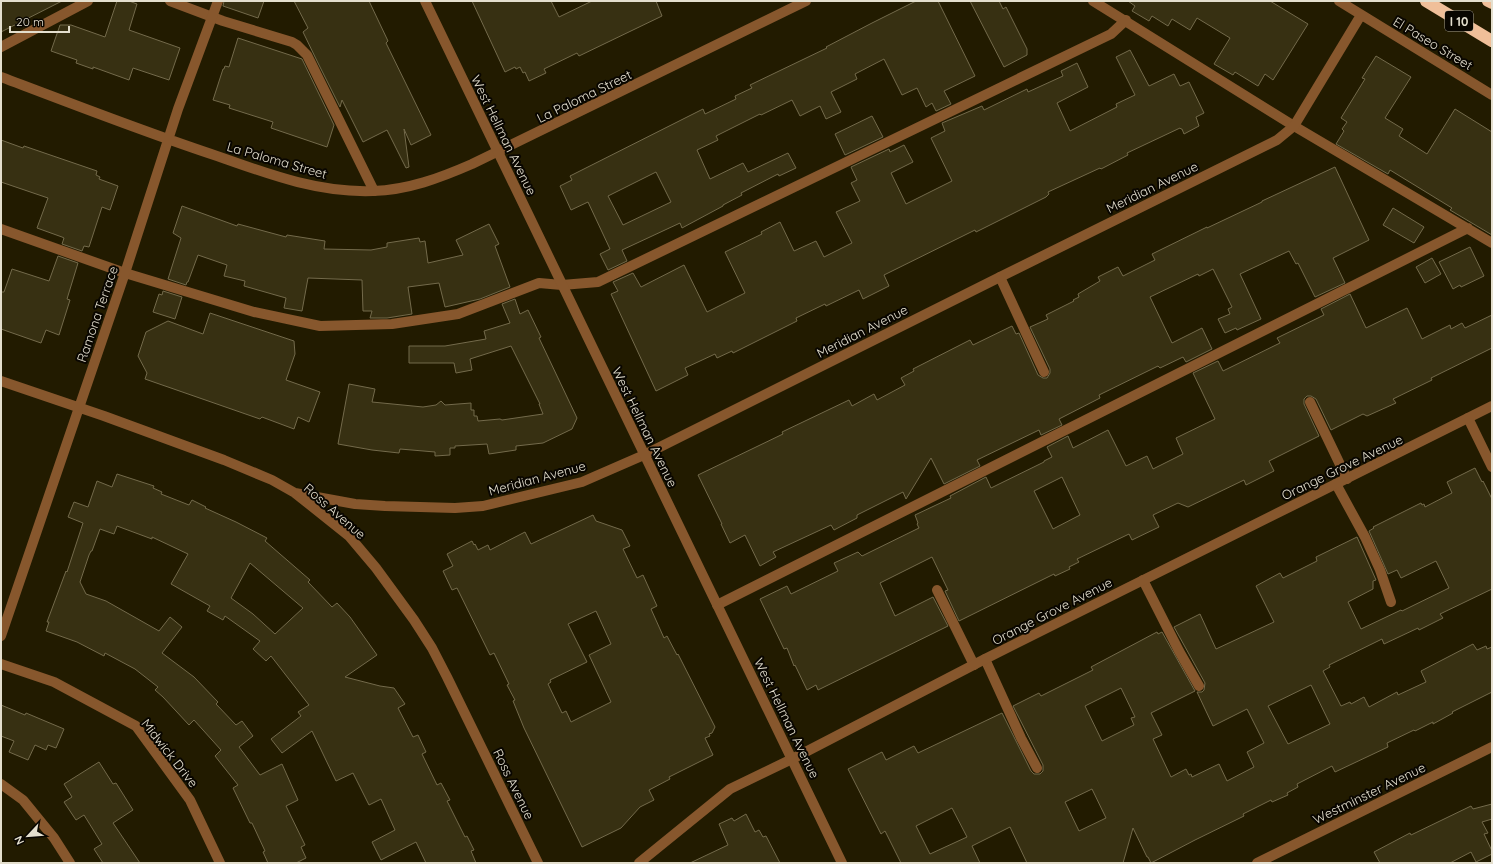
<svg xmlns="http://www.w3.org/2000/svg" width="1493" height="864" viewBox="0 0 1493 864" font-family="Quicksand,sans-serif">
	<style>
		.building { fill: #373012; stroke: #736a4b; fill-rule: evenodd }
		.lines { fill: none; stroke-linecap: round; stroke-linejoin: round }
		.service { stroke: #87572d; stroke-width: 10 }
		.minor { stroke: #87572d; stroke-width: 10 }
		.tertiary { stroke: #87572d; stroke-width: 10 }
		.motorway { stroke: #f0bf99; stroke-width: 12 }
		.labels { text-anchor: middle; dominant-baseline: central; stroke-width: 4; stroke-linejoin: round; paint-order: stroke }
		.shield { fill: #090600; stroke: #a29e90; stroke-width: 1 }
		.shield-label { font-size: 12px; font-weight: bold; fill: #e4dfce }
		.street-label { font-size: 13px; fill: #e4dfce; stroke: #090600 }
	</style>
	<rect width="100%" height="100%" fill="#221b00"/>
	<path class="building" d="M1,1H62L1,32Z
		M117,1H129L137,4L129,30L180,48L169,80L133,68L129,80L93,67V69L76,63L77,60L51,51L60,25H71L105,37Z
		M224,1H264L258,18L223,6Z
		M294,1H369L388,41L386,43L431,135L411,145L404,129L409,167L406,168L387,130L363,142L342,100L340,107L318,63L303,32L308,28Z
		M472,1H551L559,17L592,1H656L662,16L579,56L577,53L544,69L546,73L529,81L525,72L523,73L520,67L516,69L515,67L505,72Z
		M916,1H938L975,76L944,91L951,104L936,111L932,103L926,107L917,88L902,95L884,59L855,74L857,79L831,92L841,112L826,119L820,106L800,116L792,100L761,115L760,114L716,136L718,140L697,150L710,179L743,163L748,172L788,153L796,168L779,176L778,174L741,193L742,195L723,205V206L682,228L680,223L622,250L627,261L608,270L600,254L610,249L588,202L571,210L560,186L572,180L570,176L703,109L705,114L736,99L735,96L752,88L750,85L827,48L826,47L872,23ZM656,172L671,202L623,225L608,196Z
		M970,1H999L1003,9L1006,7L1027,49V55L1004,67Z
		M1128,1H1270L1308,24L1273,80L1265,74L1258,86L1235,72L1233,75L1214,64L1230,38L1197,18L1190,30L1172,19L1168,26L1152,16L1149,21L1132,11L1135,6Z
		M238,38L302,59L334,125L327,147L271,128L273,122L229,108L230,105L213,100L223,69H224L225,66L229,67Z
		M1130,50L1149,86L1174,74L1180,86L1189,82L1204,113L1196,117L1199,126L1184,134L1182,129H1181L1180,128L1127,153L1128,155L1101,169L1100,168L1048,192L1049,194L1046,197L976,232L975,230L884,275L889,286L863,299L859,290L826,306L825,304L796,318L797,321L733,353L732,351L717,358L715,354L685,368L688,375L656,391L611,294L618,291L613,282L633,273L641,287L684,265L707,312L745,293L725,252L762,234L761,232L780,222L794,251L816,241L824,257L852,243L836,212L860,201L851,183L857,180L851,167L889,149L890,152L904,145L913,162L891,173L906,204L952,181L931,138L945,131L942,123L982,106L984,110L1027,89L1028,92L1063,76L1061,71L1077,63L1088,87L1057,103L1070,131L1117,107L1116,104L1135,95L1116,57Z
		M1376,56L1411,77L1385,118L1403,129L1399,136L1427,154L1455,109L1492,132V235L1450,210L1452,208L1390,170L1388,174L1336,144L1344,131L1342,129L1347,122L1341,118L1365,79L1362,78Z
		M872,116L883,137L845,155L835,134Z
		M1,140L23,148L24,146L97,171L96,175L100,177L99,179L118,186L110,210L102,207L89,247L84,246L82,251L62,244L64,238L62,237L37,228L48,198L1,182Z
		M1335,167L1369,240L1333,258L1345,283L1315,297L1298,263L1296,264L1289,251L1240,274L1261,319L1237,330L1236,328L1225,333L1218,319L1230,314L1228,309L1232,307L1213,269L1199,276L1198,274L1150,297L1172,343L1202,328L1212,349L1186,362L1183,357L1160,368L1158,366L1099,395L1100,398L1059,419L1062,425L1041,435L1039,430L977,460L980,466L944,484L931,458L906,499L903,492L857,515V518L834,530L831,525L773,552L776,557L760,566L745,535L730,543L721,524H722L698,475L783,434L782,432L849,400L852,406L874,394L877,400L905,385L901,378L914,371L913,369L970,340L973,345L1012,326L1016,334L1019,333L1038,375L1043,378H1047L1050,373V369L1030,327L1048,319L1046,315L1074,301L1073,300L1079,297L1078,294L1100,281L1098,277L1118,267L1123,276L1155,260L1152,254L1207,227V228L1262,202V201Z
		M182,206L237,226L238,224L286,237L287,235L325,241L324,249L371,250L387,247V243L419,238L420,242L425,241L428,263L463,255L456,240L489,224L499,244L495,246L510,287L480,299L445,307L439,283L408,287L412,314L387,318H370L372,311H363L362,280L308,278L302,311L284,308L286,298L244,286L245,281L224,276L227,265L198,255L188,282H187L186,285L168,279L181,238L173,233Z
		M1393,208L1424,227L1414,243L1383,225Z
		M1470,247L1484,276L1461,287L1460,285L1453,289L1439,262Z
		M58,256L78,263L67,299L70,300L59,335L46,330L41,343L1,329V292H4L12,269L49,281Z
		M1432,258L1441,274L1425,283L1416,267Z
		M163,291L182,297L175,319L153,312L159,294L162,295Z
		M1350,294L1366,328L1407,308L1422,339L1450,325L1451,329L1462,323L1465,328L1492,315V348L1431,378L1432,380L1393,399L1396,403L1367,416L1363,414L1331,430L1316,399L1311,396H1307L1304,399V404L1319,436L1269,461L1274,471L1246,485L1244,480L1188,507L1178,503L1153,515L1159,527L1132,540L1129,534L1077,559L1079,562L1069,567L1070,569L1055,576L1054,574L959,621L945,591L948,590L932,557L880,583L895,616L933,597L948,626L818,690L816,685L807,690L795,665L794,666L787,648L784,649L760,599L787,586L791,594L838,571L834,563L858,552L862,556L919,528L917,524L918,523L915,515L951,498L950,496L986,477L991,488L1044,462V461L1052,457L1047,447L1068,436L1073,448L1108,430L1126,466L1147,456L1153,469L1183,454L1176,438L1215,419L1193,373L1218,361L1223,371L1280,343L1277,338L1324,315L1321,309ZM1062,477L1080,515L1053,529L1034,491Z
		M515,299L520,314L528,310L541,337L539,338L577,418L572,429L543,443L516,446V450L489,454L487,444L455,446V448H450V455L435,456V452L400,449L399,453L372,450L338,444L349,384L375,389L372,402L423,407L436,405L441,401L445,405L471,403V410H474V416H477L478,421L500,419L502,420L543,414L539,404H540L511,346L470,359L472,370L456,373L454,363H409V346H445L486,339L484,331L510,323L502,304Z
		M210,313L294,341L295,354L286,380L320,392L309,422L298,417L294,429L262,417L260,419L145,379L147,373L138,356L146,332L168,321L203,334Z
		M1475,468L1482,482L1483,481L1492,499V589L1440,614L1443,618L1419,630L1418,628L1384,644L1382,639L1329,665L1330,667L1323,671L1341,706L1350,702L1351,704L1364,697L1369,707L1397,692L1398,695L1426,682L1421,671L1473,644L1477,650L1486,646L1487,649L1492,647V692L1452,712L1453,713L1433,724V722L1415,731L1414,730L1387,743L1388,747L1335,772L1332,766L1297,784L1298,787L1287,793L1288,795L1272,802L1271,800L1243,814L1244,816L1195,840L1151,863L1148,857H1147L1133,828L1123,863H1027L1010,827L972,846L980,863H901L885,831L881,834L848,769L882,752L886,760L914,746L918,753L1002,713L1031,771L1034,774H1040L1043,771V765L1013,706L1039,693L1041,696L1093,670L1091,667L1157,632L1158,634L1162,632L1195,691L1151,713L1162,735L1153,739L1171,777L1186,769L1189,775L1191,774L1192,777L1219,764L1227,781L1254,767L1247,752L1264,743L1247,709L1213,726L1197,692H1202L1204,690L1205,683L1174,627L1200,614L1216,649L1274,622L1256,586L1280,573L1283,578L1317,561L1316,557L1357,537L1376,580L1373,581V589L1348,602L1361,629L1401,610L1402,611L1449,588L1436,561L1401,578L1397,570L1388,574L1369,531L1374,528L1373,527L1421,503L1422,505L1424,504L1425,507L1452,493L1447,482ZM1311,685L1330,724L1288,744L1268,706ZM1121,688L1135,717L1131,718L1134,725L1102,741L1085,706ZM1092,789L1106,818L1079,831L1065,802ZM952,808L967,837L930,854L916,826Z
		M117,474L154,486L153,488L162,492L161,494L189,505L192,500L206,507L205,508L236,522L267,538L265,541L310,580L308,582L332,607L337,603L350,617L377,655L345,677L380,686L394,688L405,704L398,708L413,737L418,735L426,752L422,754L437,785L441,783L450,800L447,801L465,837L467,836L474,850L471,851L476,863H426L416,842L381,860L372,842L395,830L381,799L369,805L353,773L336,781L312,731L282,753L271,739L301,716L298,712L309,705L271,656L266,661L253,649L260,641L225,616L223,620L207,611L210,606L171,584L188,554L152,537V539L117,526L114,534L100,529L92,551H91L89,555L80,582L86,594L106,601L159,631L170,617L182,627L162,653L194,677L218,702L216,704L236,725L242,721L253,736L239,747L260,775L282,764L298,800L286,806L305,845L301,847L306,858L296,863H268L263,852L265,851L252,823H250L233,788L238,785L215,756L221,750L194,720L189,725L163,697L155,690L158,687L135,669L105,653L104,656L77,642L46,631L49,622H47L66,571L67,572L83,523L68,517L74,502L88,507L97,481L112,487ZM250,563L303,608L275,634L253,614L231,598Z
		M593,515L596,521L622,530L630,546L623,549L637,578L643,575L657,606L651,609L664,638L667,636L677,655L678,654L715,727L712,733L709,734L710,736L705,738L713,755L669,777L670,779L649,790L654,800L640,807L621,828L582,847L524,728L513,701L515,700L507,685L509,684L494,653L490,655L457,588L452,590L443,571L453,566L447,554L472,541L474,545L475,544L478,550L488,545L490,550L525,532L531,544ZM596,611L611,644L589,655L611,702L571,722L566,711L562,713L548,684L551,682L550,680L587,662L568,624Z
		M1,705L25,715L26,713L64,729L56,748L48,745L46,750L35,745L28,760L9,752L14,741L1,736Z
		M99,762L113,784L116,783L133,810L113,823L140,863H103L94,849L102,844L84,815L76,820L64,802L72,797L64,784Z
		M1492,804V819L1482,822L1488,833L1484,834L1492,851V854L1476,862L1471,852L1450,863H1380L1374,852L1410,833L1411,835L1471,806L1473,809Z
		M746,814L755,832L759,830L763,837L766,836L780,863H690L728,845L719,824L732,818L734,821Z"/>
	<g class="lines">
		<path class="service" d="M170,1L223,21L292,42L297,45L307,55L374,191
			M1093,1L1294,126L1492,243
			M1,47L88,1
			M1,229L125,273L254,312L320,326L392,324L458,314L539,283L562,285L598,282L1111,34L1126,20
			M1000,277L1044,372
			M1310,402L1347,479
			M1468,418L1492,467
			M1336,484L1365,537L1380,570L1391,602
			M1143,580L1179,651L1199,686
			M937,590L974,665
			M717,605L1468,228
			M985,659L1021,738L1037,768"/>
		<path class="minor" d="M1339,1L1492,95
			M1,77C73,104 144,132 217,156C268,174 318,193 373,191C408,190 440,178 472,164L806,1
			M1,381L104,416L224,460L272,480L295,493L349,536L376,568L414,620L432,648L447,677L538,863
			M295,493L355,504L385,506L455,508L483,506L582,482L644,455L1000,277L1277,140L1294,126L1361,15
			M1,636L125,273L178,109L218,1
			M1,664L54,682L136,726L190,800L220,863
			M1,784L23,800L54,838L70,863
			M639,863L730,789L792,759L985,659L1492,406
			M1257,863L1492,747"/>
		<path class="tertiary" d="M425,1L842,863"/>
		<path class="motorway" d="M1426,1L1492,41
			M1488,1L1492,3"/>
	</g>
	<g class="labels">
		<rect class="shield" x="1445" y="11" width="28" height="20" rx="3"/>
		<g class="shield-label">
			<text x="1459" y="21">I 10</text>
		</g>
		<g class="street-label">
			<text transform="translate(1433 43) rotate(31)">El Paseo Street</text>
			<text transform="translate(584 96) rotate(-26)">La Paloma Street</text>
			<text transform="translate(504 135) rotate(64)">West Hellman Avenue</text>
			<text transform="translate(277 160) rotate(16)">La Paloma Street</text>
			<text transform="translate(1152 187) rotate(-26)">Meridian Avenue</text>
			<text transform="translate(97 314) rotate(-71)">Ramona Terrace</text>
			<text transform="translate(862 331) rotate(-27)">Meridian Avenue</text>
			<text transform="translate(645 427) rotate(64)">West Hellman Avenue</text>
			<text transform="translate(1342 467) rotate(-26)">Orange Grove Avenue</text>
			<text transform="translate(537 478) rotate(-15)">Meridian Avenue</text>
			<text transform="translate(335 511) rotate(41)">Ross Avenue</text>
			<text transform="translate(1052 611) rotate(-27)">Orange Grove Avenue</text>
			<text transform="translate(787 718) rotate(64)">West Hellman Avenue</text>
			<text transform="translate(170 753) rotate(52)">Midwick Drive</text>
			<text transform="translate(514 784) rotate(64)">Ross Avenue</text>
			<text transform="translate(1369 793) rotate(-26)">Westminster Avenue</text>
		</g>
	</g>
	<rect width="1493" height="864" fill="none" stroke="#e4dfce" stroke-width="4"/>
	<g transform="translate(28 836) rotate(244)" stroke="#090600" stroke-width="3" paint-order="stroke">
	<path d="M0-3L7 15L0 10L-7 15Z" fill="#e4dfce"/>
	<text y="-6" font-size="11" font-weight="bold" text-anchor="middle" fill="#e4dfce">N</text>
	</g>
	<path d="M10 26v6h59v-6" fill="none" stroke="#e4dfce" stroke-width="2"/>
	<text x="16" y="26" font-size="12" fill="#e4dfce" stroke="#090600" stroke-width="3" paint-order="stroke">20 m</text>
</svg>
